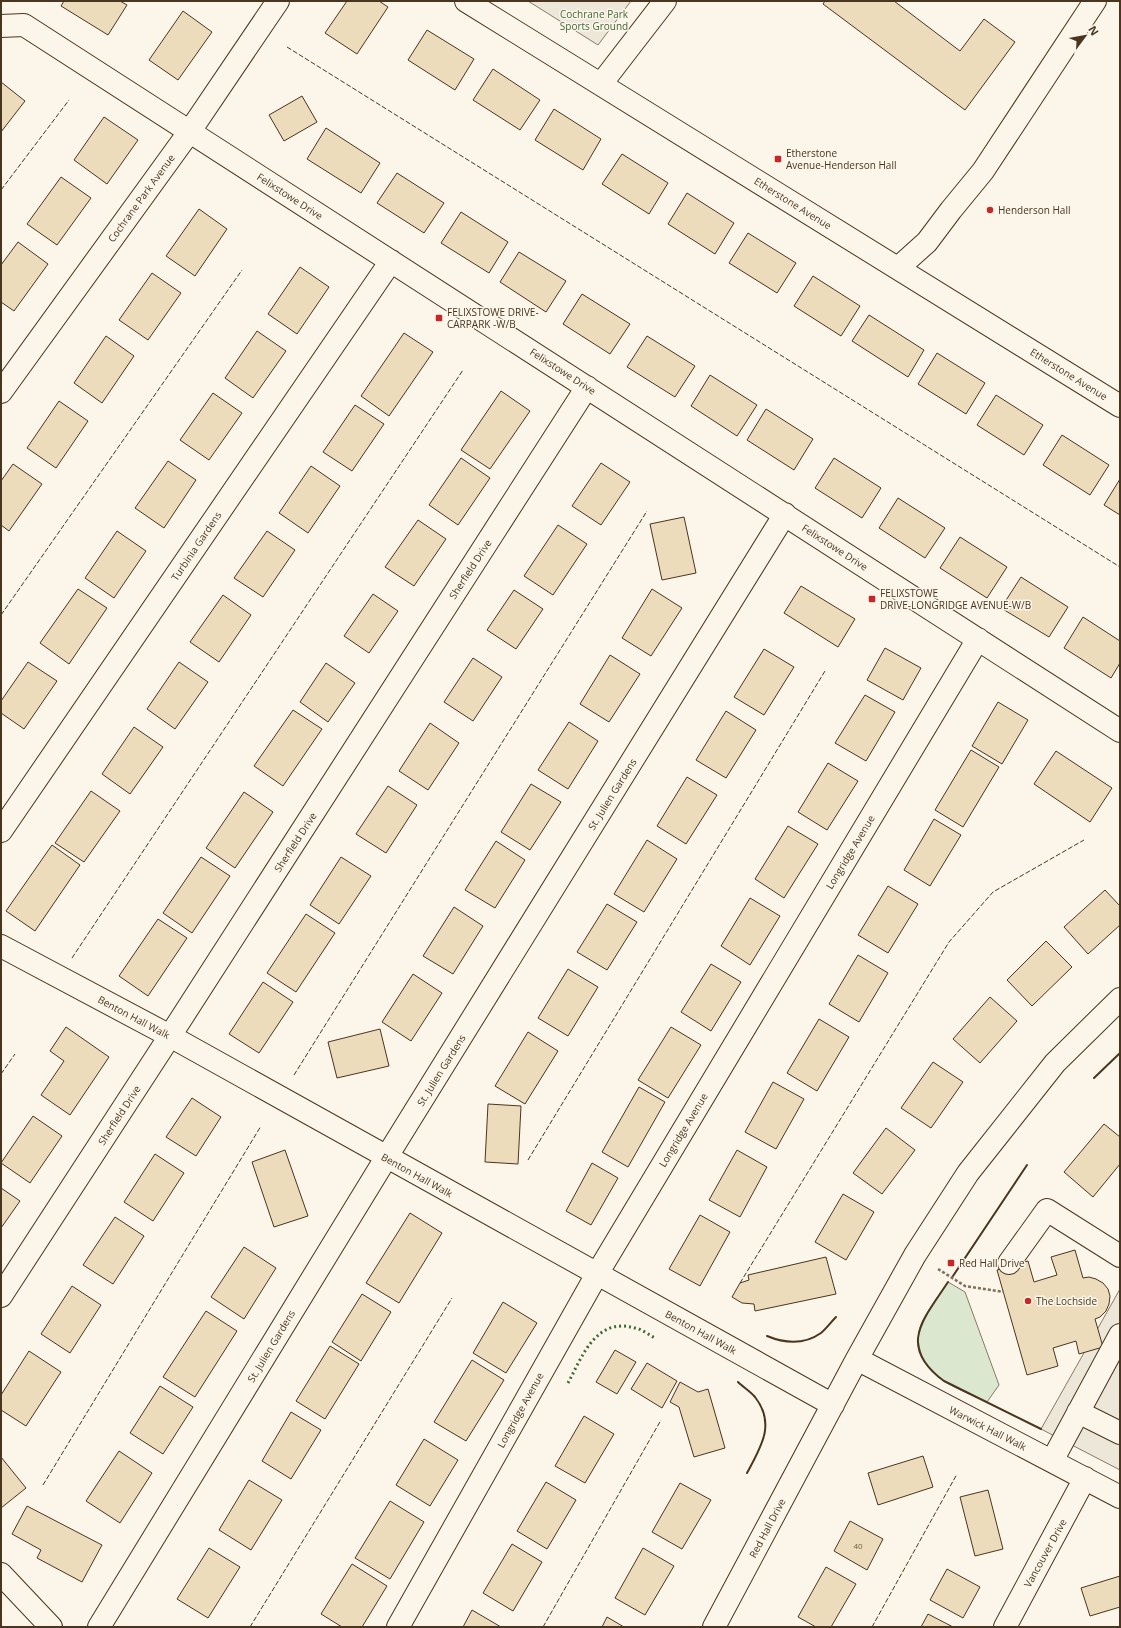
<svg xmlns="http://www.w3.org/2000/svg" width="1121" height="1628" viewBox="0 0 1121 1628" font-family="'Open Sans',sans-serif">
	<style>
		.green { fill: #dce7d0; stroke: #887966 }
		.parking { fill: #ede7d9; stroke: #887966 }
		.building { fill: #ecdcbc; stroke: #4a3520 }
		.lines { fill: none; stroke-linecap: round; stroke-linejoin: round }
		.minor-casing { stroke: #4a3520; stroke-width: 24 }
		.path { stroke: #7f6f5c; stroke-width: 2.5; stroke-dasharray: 3 2; stroke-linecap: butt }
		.minor { stroke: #fbf6e9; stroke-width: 22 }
		.hedge { stroke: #436837; stroke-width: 3; stroke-dasharray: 2 3; stroke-linecap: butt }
		.fence { stroke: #4a3520; stroke-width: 1; stroke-dasharray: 5 2; stroke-linecap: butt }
		.wall { stroke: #4a3520; stroke-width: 2 }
		.poi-dot { fill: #c62828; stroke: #fbf6e9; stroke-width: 1.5 }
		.labels { text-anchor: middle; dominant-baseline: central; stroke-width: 3; stroke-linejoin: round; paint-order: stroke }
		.number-label { font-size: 8px; fill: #725f47 }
		.park-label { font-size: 10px; fill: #436837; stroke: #fbf6e9 }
		.poi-label { font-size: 10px; fill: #4a3520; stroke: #fbf6e9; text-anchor: start }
		.street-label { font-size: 10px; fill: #4a3520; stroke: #fbf6e9 }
	</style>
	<rect width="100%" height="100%" fill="#fbf6e9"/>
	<path class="green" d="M948,1282L965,1292L999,1385L987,1402C962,1390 927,1380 920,1350C917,1339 918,1330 923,1320C930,1307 940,1294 948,1282Z"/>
	<path class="parking" d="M528,1H631L598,45Z
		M1120,1289V1470L1041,1429Z"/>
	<path class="building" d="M64,1H120L127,5L108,35L61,6Z
		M347,1H379L388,7L357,54L325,33Z
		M825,1H894L960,51L984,19L1015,42L965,110L823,4Z
		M183,11L212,32L178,80L149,60Z
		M427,30L474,59L455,90L408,60Z
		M493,69L540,100L520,130L473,100Z
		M1,82L25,101L1,132Z
		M302,96L317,122L284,141L269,115Z
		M554,109L601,139L583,170L535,140Z
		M104,117L138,140L107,184L74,160Z
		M326,128L380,163L361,193L307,159Z
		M622,154L668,183L649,214L602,184Z
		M397,173L444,203L424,233L377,203Z
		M61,177L91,198L57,245L27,224Z
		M687,193L734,223L715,254L668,224Z
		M199,209L227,229L195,276L166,256Z
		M461,212L508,242L489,273L441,243Z
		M748,233L796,263L777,293L729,263Z
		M18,242L48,264L14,311L1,302V265Z
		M519,252L566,281L546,312L500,282Z
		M300,267L329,287L297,334L268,314Z
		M152,273L181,293L148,340L119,320Z
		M813,276L860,306L841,336L794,306Z
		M582,294L630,324L610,354L563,324Z
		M869,315L924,350L908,377L852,341Z
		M257,331L286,351L253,398L225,378Z
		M404,333L433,352L389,416L361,396Z
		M106,336L134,356L102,403L74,383Z
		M647,336L695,366L675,397L627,367Z
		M937,353L985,383L966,414L918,384Z
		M710,375L757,405L737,436L691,406Z
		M501,391L530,411L490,469L461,450Z
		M213,393L242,413L209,460L180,440Z
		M996,395L1043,425L1024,455L977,425Z
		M59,401L88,421L56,468L27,448Z
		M355,405L384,424L352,471L323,452Z
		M766,409L813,439L794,470L747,440Z
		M1062,435L1109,465L1090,495L1043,465Z
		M461,458L490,478L458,525L429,505Z
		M834,458L881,488L862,518L815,488Z
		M168,461L196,480L164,528L135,508Z
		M601,463L630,482L601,525L572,506Z
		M13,464L42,484L9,531L1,525V481Z
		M311,466L340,486L308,533L279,513Z
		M1120,479V515L1104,505Z
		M898,498L945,528L925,558L879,528Z
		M684,517L696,573L662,580L650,524Z
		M418,520L446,539L414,586L385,567Z
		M558,525L587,544L553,595L524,576Z
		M117,531L146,551L114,598L85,578Z
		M267,531L295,550L263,597L234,578Z
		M960,537L1007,567L987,598L940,568Z
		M1021,577L1068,607L1049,637L1001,608Z
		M801,586L855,619L838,647L784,613Z
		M78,589L107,608L69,664L40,643Z
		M652,589L682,608L651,656L622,638Z
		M514,590L543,609L516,649L487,630Z
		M373,594L398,611L369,653L344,636Z
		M223,595L251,615L219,662L190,642Z
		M1083,617L1120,641V663L1111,678L1064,648Z
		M885,648L921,668L903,700L867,680Z
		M764,649L794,667L764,715L734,697Z
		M610,655L640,674L609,722L580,704Z
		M473,658L502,677L473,721L444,702Z
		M28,662L57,681L24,729L1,713V701Z
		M179,662L208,682L175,729L147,709Z
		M326,663L355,683L328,722L300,702Z
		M865,695L895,712L866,761L835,743Z
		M998,702L1028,720L1002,764L972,746Z
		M293,710L322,729L283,786L254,766Z
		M726,711L756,730L726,778L696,760Z
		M569,722L598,741L568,789L538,770Z
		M430,723L459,743L428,790L399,771Z
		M134,727L163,747L130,794L102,774Z
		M971,750L999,767L963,827L935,810Z
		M1056,751L1112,788L1090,822L1034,784Z
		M828,763L858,781L827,830L798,812Z
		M687,777L717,795L686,844L657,826Z
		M531,784L561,802L530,850L501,832Z
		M388,786L417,805L386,853L356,834Z
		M91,791L120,811L84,862L55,843Z
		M244,792L273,812L235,868L206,848Z
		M934,819L961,835L930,886L904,870Z
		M788,826L818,844L784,898L755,879Z
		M647,840L677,859L644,912L614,894Z
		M496,841L525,860L495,908L465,890Z
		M52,845L80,865L35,931L6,911Z
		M201,857L230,876L192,933L163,913Z
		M341,857L371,876L339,924L310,905Z
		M888,886L918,904L888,953L858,935Z
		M1105,890L1120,906V925L1088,954L1064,927Z
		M750,898L780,916L750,965L721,946Z
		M607,904L637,922L607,970L577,952Z
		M454,907L483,926L453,974L423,956Z
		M306,914L335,933L296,992L267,973Z
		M158,919L187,938L148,996L119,976Z
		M1046,941L1072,967L1032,1006L1007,980Z
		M858,955L888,973L859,1022L829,1004Z
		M711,964L741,982L711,1031L681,1012Z
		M568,969L598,987L568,1036L538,1018Z
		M413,974L442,993L411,1041L382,1022Z
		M263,982L293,1002L259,1053L229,1034Z
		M990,997L1017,1021L980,1063L953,1039Z
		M819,1019L849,1037L817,1091L787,1073Z
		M66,1027L109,1057L70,1115L41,1095L64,1061L50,1051Z
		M671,1027L701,1045L668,1098L638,1080Z
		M380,1029L389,1066L337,1078L328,1042Z
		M528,1032L558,1051L525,1104L495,1086Z
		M933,1062L963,1082L931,1128L901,1108Z
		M773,1082L804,1099L776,1149L745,1132Z
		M639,1087L665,1102L628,1167L602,1152Z
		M192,1098L221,1117L196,1156L166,1137Z
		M488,1104L521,1106L518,1164L485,1162Z
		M33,1116L62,1136L30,1183L1,1163Z
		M1104,1124L1120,1137V1164L1093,1197L1064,1172Z
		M886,1128L915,1150L882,1194L853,1173Z
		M285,1150L308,1216L274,1227L252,1162Z
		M737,1150L767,1167L740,1217L709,1200Z
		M155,1154L184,1173L153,1221L124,1202Z
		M592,1163L618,1178L591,1225L566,1211Z
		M1,1188L20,1201L1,1228Z
		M843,1194L874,1212L846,1260L815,1242Z
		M410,1213L442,1233L399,1303L366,1283Z
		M700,1215L730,1232L700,1286L669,1269Z
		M115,1217L144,1236L113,1284L83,1265Z
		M244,1247L276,1268L244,1319L211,1297Z
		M1075,1250L1083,1278L1089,1277L1096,1279L1103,1283L1108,1289L1110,1296L1109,1304L1106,1311L1100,1317L1095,1319L1103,1347L1079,1354L1076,1341L1053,1348L1058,1366L1027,1375L997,1270L1028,1261L1034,1282L1057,1275L1051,1257Z
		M826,1257L836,1294L755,1311L754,1304L742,1303L732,1297L740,1283L749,1280L748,1275Z
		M72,1286L101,1305L70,1353L41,1334Z
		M362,1294L391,1312L361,1361L332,1342Z
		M503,1302L537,1323L506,1373L473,1353Z
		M206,1311L237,1331L195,1397L163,1377Z
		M330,1346L359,1364L325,1419L296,1401Z
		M615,1350L636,1362L617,1394L596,1382Z
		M29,1351L61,1372L26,1426L1,1410V1395Z
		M472,1360L504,1380L466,1441L434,1422Z
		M647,1363L677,1381L662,1408L631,1389Z
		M680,1382L698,1392L708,1389L725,1448L694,1457L679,1407L670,1402Z
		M160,1386L193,1407L163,1454L130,1433Z
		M291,1412L321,1430L291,1479L262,1461Z
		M584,1416L614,1434L585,1483L555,1466Z
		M424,1439L458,1460L430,1506L396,1485Z
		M119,1451L152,1473L120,1523L86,1501Z
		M923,1456L933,1487L878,1505L868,1473Z
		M1,1457L26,1488L1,1508Z
		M249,1480L282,1500L251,1550L219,1530Z
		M546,1482L576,1500L547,1549L517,1531Z
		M680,1483L711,1500L682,1549L652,1532Z
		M988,1490L1003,1549L975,1556L960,1497Z
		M390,1501L424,1522L390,1579L355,1558Z
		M27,1506L102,1545L82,1582L37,1558L41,1550L12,1534Z
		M850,1521L883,1539L867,1570L834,1551Z
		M512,1544L542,1562L513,1611L483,1593Z
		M209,1548L240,1567L208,1618L177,1599Z
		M643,1548L674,1566L645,1615L615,1598Z
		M352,1564L387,1586L362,1627H342L321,1614Z
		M826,1567L856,1584L831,1627H816L798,1617Z
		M947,1569L980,1587L963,1618L930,1600Z
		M1120,1576V1607L1090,1616L1081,1588Z
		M472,1610L501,1627H463Z
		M928,1614L953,1627H921Z
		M607,1617L624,1627H602Z"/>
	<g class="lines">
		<g class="minor-casing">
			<path id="minor" d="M466,1L1120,406
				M1,26L24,25L1120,731
				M601,84L665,1
				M898,268L927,242L951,210L983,171L1095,1
				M1,392L190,131L278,1
				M1,831L391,261
				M1,946L170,1036L833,1405
				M1009,1263L1047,1210L1120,1256
				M1,1296L170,1036L587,387
				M857,1359L1120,1497
				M1078,1412L1120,1433
				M1052,1461L1120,1335
				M1,1574L51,1627
				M99,1627L386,1158L785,514
				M398,1627L597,1274L978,639
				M714,1627L857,1359L915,1255L968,1173L1055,1063L1120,999
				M1005,1627L1085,1478"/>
		</g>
		<path class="path" d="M938,1269L965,1286L1004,1292"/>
		<use href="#minor" class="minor"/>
		<path class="hedge" d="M568,1383C583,1355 596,1317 635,1328C642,1329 649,1335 655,1338"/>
		<path class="fence" d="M287,47L1120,567
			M1,190L69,100
			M1,615L242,270
			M72,958L463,370
			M1,1074L15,1054
			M294,1075L647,511
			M528,1160L825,671
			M740,1283L949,942L993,892L1084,840
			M43,1485L261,1126
			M250,1627L452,1298
			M543,1627L661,1420
			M872,1627L957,1474"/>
		<path class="wall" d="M1094,1078L1120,1053
			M953,1276L1027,1165
			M948,1282C923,1320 897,1346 944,1381L1041,1429
			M767,1336C784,1343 804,1345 821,1333C826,1329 831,1322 836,1317
			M738,1382C743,1387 750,1391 755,1397C776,1424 761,1447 747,1473"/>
	</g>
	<g class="poi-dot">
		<rect x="774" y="155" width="8" height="8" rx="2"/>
		<circle cx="990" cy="210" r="4"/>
		<rect x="435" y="314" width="8" height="8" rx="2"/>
		<rect x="868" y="595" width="8" height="8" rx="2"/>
		<rect x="947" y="1259" width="8" height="8" rx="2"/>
		<circle cx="1028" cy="1301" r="4"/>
	</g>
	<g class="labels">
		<g class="number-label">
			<text x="858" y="1545">40</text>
		</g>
		<g class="park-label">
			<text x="594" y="14">Cochrane Park<tspan x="594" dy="12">Sports Ground</tspan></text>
		</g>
		<g class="poi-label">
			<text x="786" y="153">Etherstone<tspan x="786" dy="12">Avenue-Henderson Hall</tspan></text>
			<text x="998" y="210">Henderson Hall</text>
			<text x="447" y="312">FELIXSTOWE DRIVE-<tspan x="447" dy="12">CARPARK -W/B</tspan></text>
			<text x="880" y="593">FELIXSTOWE<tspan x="880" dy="12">DRIVE-LONGRIDGE AVENUE-W/B</tspan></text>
			<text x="959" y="1263">Red Hall Drive</text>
			<text x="1036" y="1301">The Lochside</text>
		</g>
		<g class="street-label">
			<text transform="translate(290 196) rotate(33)">Felixstowe Drive</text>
			<text transform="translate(141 198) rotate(-54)">Cochrane Park Avenue</text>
			<text transform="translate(793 203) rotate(32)">Etherstone Avenue</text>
			<text transform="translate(563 371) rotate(33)">Felixstowe Drive</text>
			<text transform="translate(1069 374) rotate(32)">Etherstone Avenue</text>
			<text transform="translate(196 546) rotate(-56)">Turbinia Gardens</text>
			<text transform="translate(835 547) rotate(33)">Felixstowe Drive</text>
			<text transform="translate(470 569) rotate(-57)">Sherfield Drive</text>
			<text transform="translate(612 794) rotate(-58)">St. Julien Gardens</text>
			<text transform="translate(295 842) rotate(-57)">Sherfield Drive</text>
			<text transform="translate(850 852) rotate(-59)">Longridge Avenue</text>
			<text transform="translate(134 1017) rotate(28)">Benton Hall Walk</text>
			<text transform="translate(441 1070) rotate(-58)">St. Julien Gardens</text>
			<text transform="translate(119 1115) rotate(-57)">Sherfield Drive</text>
			<text transform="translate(683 1130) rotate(-59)">Longridge Avenue</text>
			<text transform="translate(417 1175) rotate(29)">Benton Hall Walk</text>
			<text transform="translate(701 1332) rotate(29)">Benton Hall Walk</text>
			<text transform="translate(271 1346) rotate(-59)">St. Julien Gardens</text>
			<text transform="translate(520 1410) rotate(-61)">Longridge Avenue</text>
			<text transform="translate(988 1428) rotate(27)">Warwick Hall Walk</text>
			<text transform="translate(767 1528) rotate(-62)">Red Hall Drive</text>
			<text transform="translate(1045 1553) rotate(-61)">Vancouver Drive</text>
		</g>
	</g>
	<rect width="1121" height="1628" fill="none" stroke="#4a3520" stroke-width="4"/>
	<g transform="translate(1085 36) rotate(58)" stroke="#fbf6e9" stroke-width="3" paint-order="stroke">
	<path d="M0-3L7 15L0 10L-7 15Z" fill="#4a3520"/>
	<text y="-6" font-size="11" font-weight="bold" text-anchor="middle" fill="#4a3520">N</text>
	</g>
</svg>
